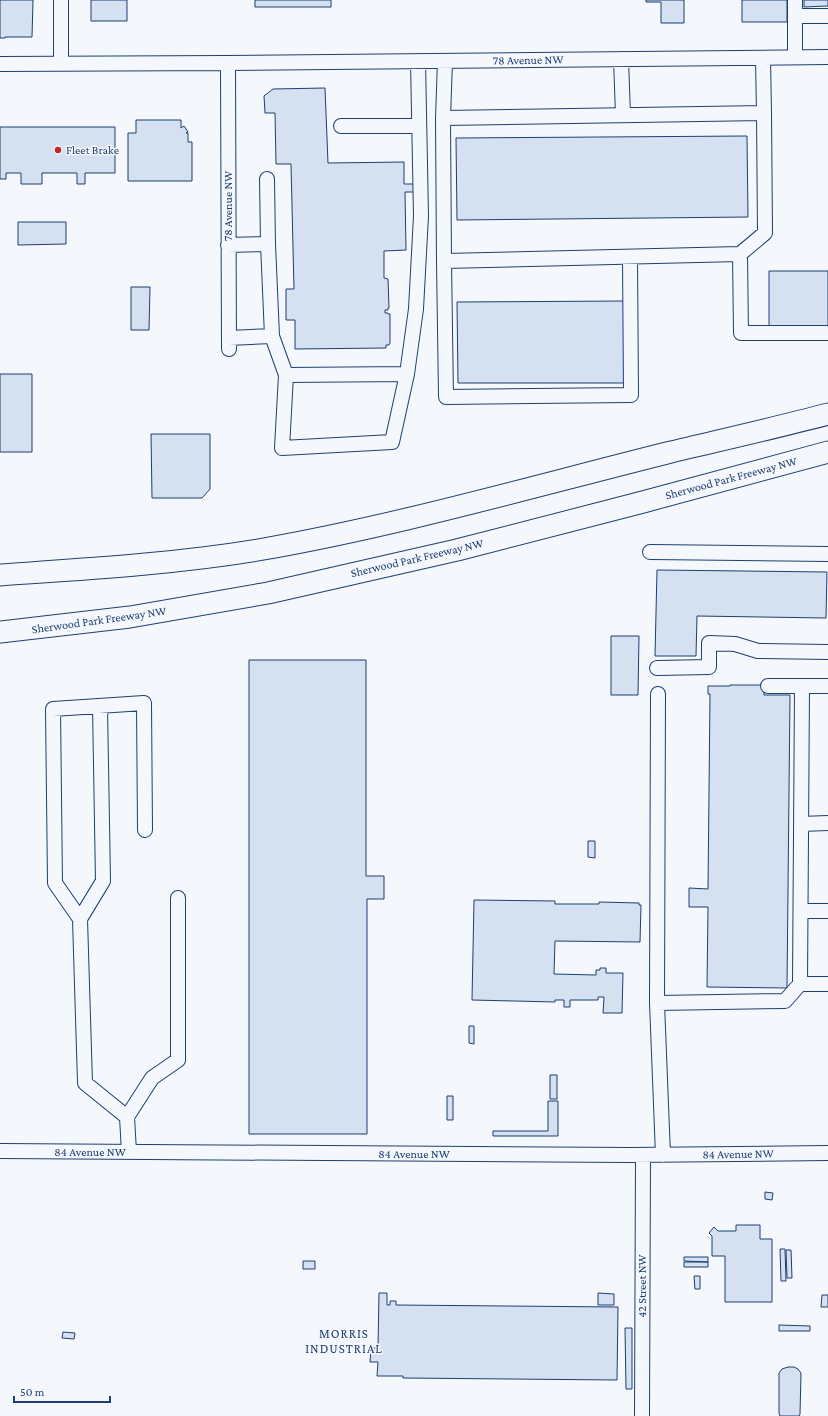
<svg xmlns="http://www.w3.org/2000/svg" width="828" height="1416" viewBox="0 0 828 1416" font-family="'Crimson Pro',serif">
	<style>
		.building { fill: #d5e0f0; stroke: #1d3f73 }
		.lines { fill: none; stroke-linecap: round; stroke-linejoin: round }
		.minor-casing { stroke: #1d3f73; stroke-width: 16 }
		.highway-casing { stroke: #1d3f73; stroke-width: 23 }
		.minor { stroke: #f4f7fb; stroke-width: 14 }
		.highway { stroke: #f4f7fb; stroke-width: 21 }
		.poi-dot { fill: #c62828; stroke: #f4f7fb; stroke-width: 1.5 }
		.labels { text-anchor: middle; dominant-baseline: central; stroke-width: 3; stroke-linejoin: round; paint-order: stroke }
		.street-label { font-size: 12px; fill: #1d3f73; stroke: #f4f7fb }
		.poi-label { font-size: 12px; fill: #1d3f73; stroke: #f4f7fb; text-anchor: start }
		.neighbourhood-label { font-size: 13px; letter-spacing: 1px; fill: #1d3f73; stroke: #f4f7fb }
	</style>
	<rect width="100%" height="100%" fill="#f4f7fb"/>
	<path class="building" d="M0,0H33L32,37H5V38H0Z
		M91,0H127V21H91Z
		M255,0H331V7H255Z
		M646,0H684V23H661V2H646Z
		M742,0H787V22H742Z
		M804,0H828V6L804,7Z
		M325,88L328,163L404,162V184H414V192H405L406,250L384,251V278L388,279L389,308H388V310H385V313H388V314H390V343L389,345H386V348L295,349V320H286V289H294L291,164H276L275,113H265L264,96L273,89Z
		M136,120H181V128L184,126L188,132L186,133H188V142H192V181H128V133H136Z
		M0,127H115V173H85V184H77V173H42V184H21V173H6V179H0Z
		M747,136L748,217L457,220L456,138Z
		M18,222H66V244L18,245Z
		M769,271H828V331H769Z
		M131,287H150L149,330H131Z
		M627,301L628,383H458L457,302Z
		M0,374H32V452H0Z
		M151,434H210V489L202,498H152Z
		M657,570L827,572L826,618L697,616L696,656H655Z
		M611,636H639L638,695H611Z
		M249,660H366V876H384V899H367V1134H249Z
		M730,685H764V695H790L787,988L707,987L708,907H689V888L708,889L710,694H708V686H730Z
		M588,841H595V858L588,857Z
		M474,900L555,901V904H599V902L639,903V905H641L640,942L555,941L554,974L596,975V970H600V968H606V973H623L622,1013H603L604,997H598V1000H570V1007H564V1000H555V1002L472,1000Z
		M469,1026H474V1044L469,1043Z
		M550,1075H557V1099H550Z
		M447,1096H453V1120H447Z
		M548,1101H558V1136H493V1131H548Z
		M765,1192L773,1193L772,1200L765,1199Z
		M736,1225H760V1239H772V1302H725V1256H712V1236L709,1233L714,1227L718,1231H736Z
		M780,1249H785L786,1281H781Z
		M786,1250H791L792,1278H787Z
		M684,1257H708V1262L684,1261Z
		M303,1261H315V1269H303Z
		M684,1262H708V1267H684Z
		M694,1276H700V1289H695Z
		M379,1293H387V1305H390V1301H396V1305L618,1307L617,1380L403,1378V1376H377L378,1362H370L371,1348H378Z
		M598,1293L614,1294V1305H598Z
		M822,1295H828V1307H821Z
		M779,1325L810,1326V1331H779Z
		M625,1328H632V1389H626Z
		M63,1332L75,1333L74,1339L62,1338Z
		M788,1367H794L798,1369L801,1373L800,1414L799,1416H780L779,1413V1373L782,1369Z"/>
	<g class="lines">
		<g class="minor-casing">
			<path id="minor" d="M61,0V64
				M795,16V0
				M795,57V16H828
				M763,58L764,113
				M621,59L623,115
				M228,63L229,349
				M0,64L228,63L828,57
				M443,118L764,113L765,233L740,254
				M341,126H419
				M228,245L268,244L267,179
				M630,257L631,395L446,397L444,261L740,254L741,333H828
				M444,261L443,118L445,61
				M272,336L286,375L407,374L416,309L421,216L418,61
				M229,338L272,336L268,244
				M286,375L282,448L392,442L407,374
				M650,552L828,554
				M657,668L709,667V643L735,644L758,651L828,652
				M768,686H802
				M828,686H802L800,984H828
				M801,824L828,823
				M801,911H828
				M80,919L103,881L100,706
				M657,1003L658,694
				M127,1117L85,1083L80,919L55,883L53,709L144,703L145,830
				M0,1151L630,1155L828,1153
				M129,1152L127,1117L152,1078L178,1060V898
				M663,1155L657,1003L785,1001L800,984
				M642,1416L643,1155"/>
		</g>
		<g class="highway-casing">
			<path id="highway" d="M0,575C86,569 173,564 258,550C396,526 531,487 667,453C721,440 775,428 828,414
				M0,632L130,617L268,593L457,550L643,502L828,452"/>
		</g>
		<use href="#minor" class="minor"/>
		<use href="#highway" class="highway"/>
	</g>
	<circle class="poi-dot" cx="58" cy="150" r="4"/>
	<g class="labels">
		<g class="street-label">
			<text transform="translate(528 60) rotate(-1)">78 Avenue NW</text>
			<text transform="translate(228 206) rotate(-90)">78 Avenue NW</text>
			<text transform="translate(731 478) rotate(-15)">Sherwood Park Freeway NW</text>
			<text transform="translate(417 558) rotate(-13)">Sherwood Park Freeway NW</text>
			<text transform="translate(99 620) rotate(-8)">Sherwood Park Freeway NW</text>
			<text x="90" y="1152">84 Avenue NW</text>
			<text x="414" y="1154">84 Avenue NW</text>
			<text transform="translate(738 1154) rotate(-1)">84 Avenue NW</text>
			<text transform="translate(642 1286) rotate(-90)">42 Street NW</text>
		</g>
		<g class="poi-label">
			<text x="66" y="150">Fleet Brake</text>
		</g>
		<g class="neighbourhood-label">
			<text x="344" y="1333">MORRIS<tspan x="344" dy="15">INDUSTRIAL</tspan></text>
		</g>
	</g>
	<path d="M14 1396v6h96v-6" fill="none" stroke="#1d3f73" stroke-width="2"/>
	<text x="20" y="1396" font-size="12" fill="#1d3f73" stroke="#f4f7fb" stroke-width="3" paint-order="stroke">50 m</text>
</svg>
